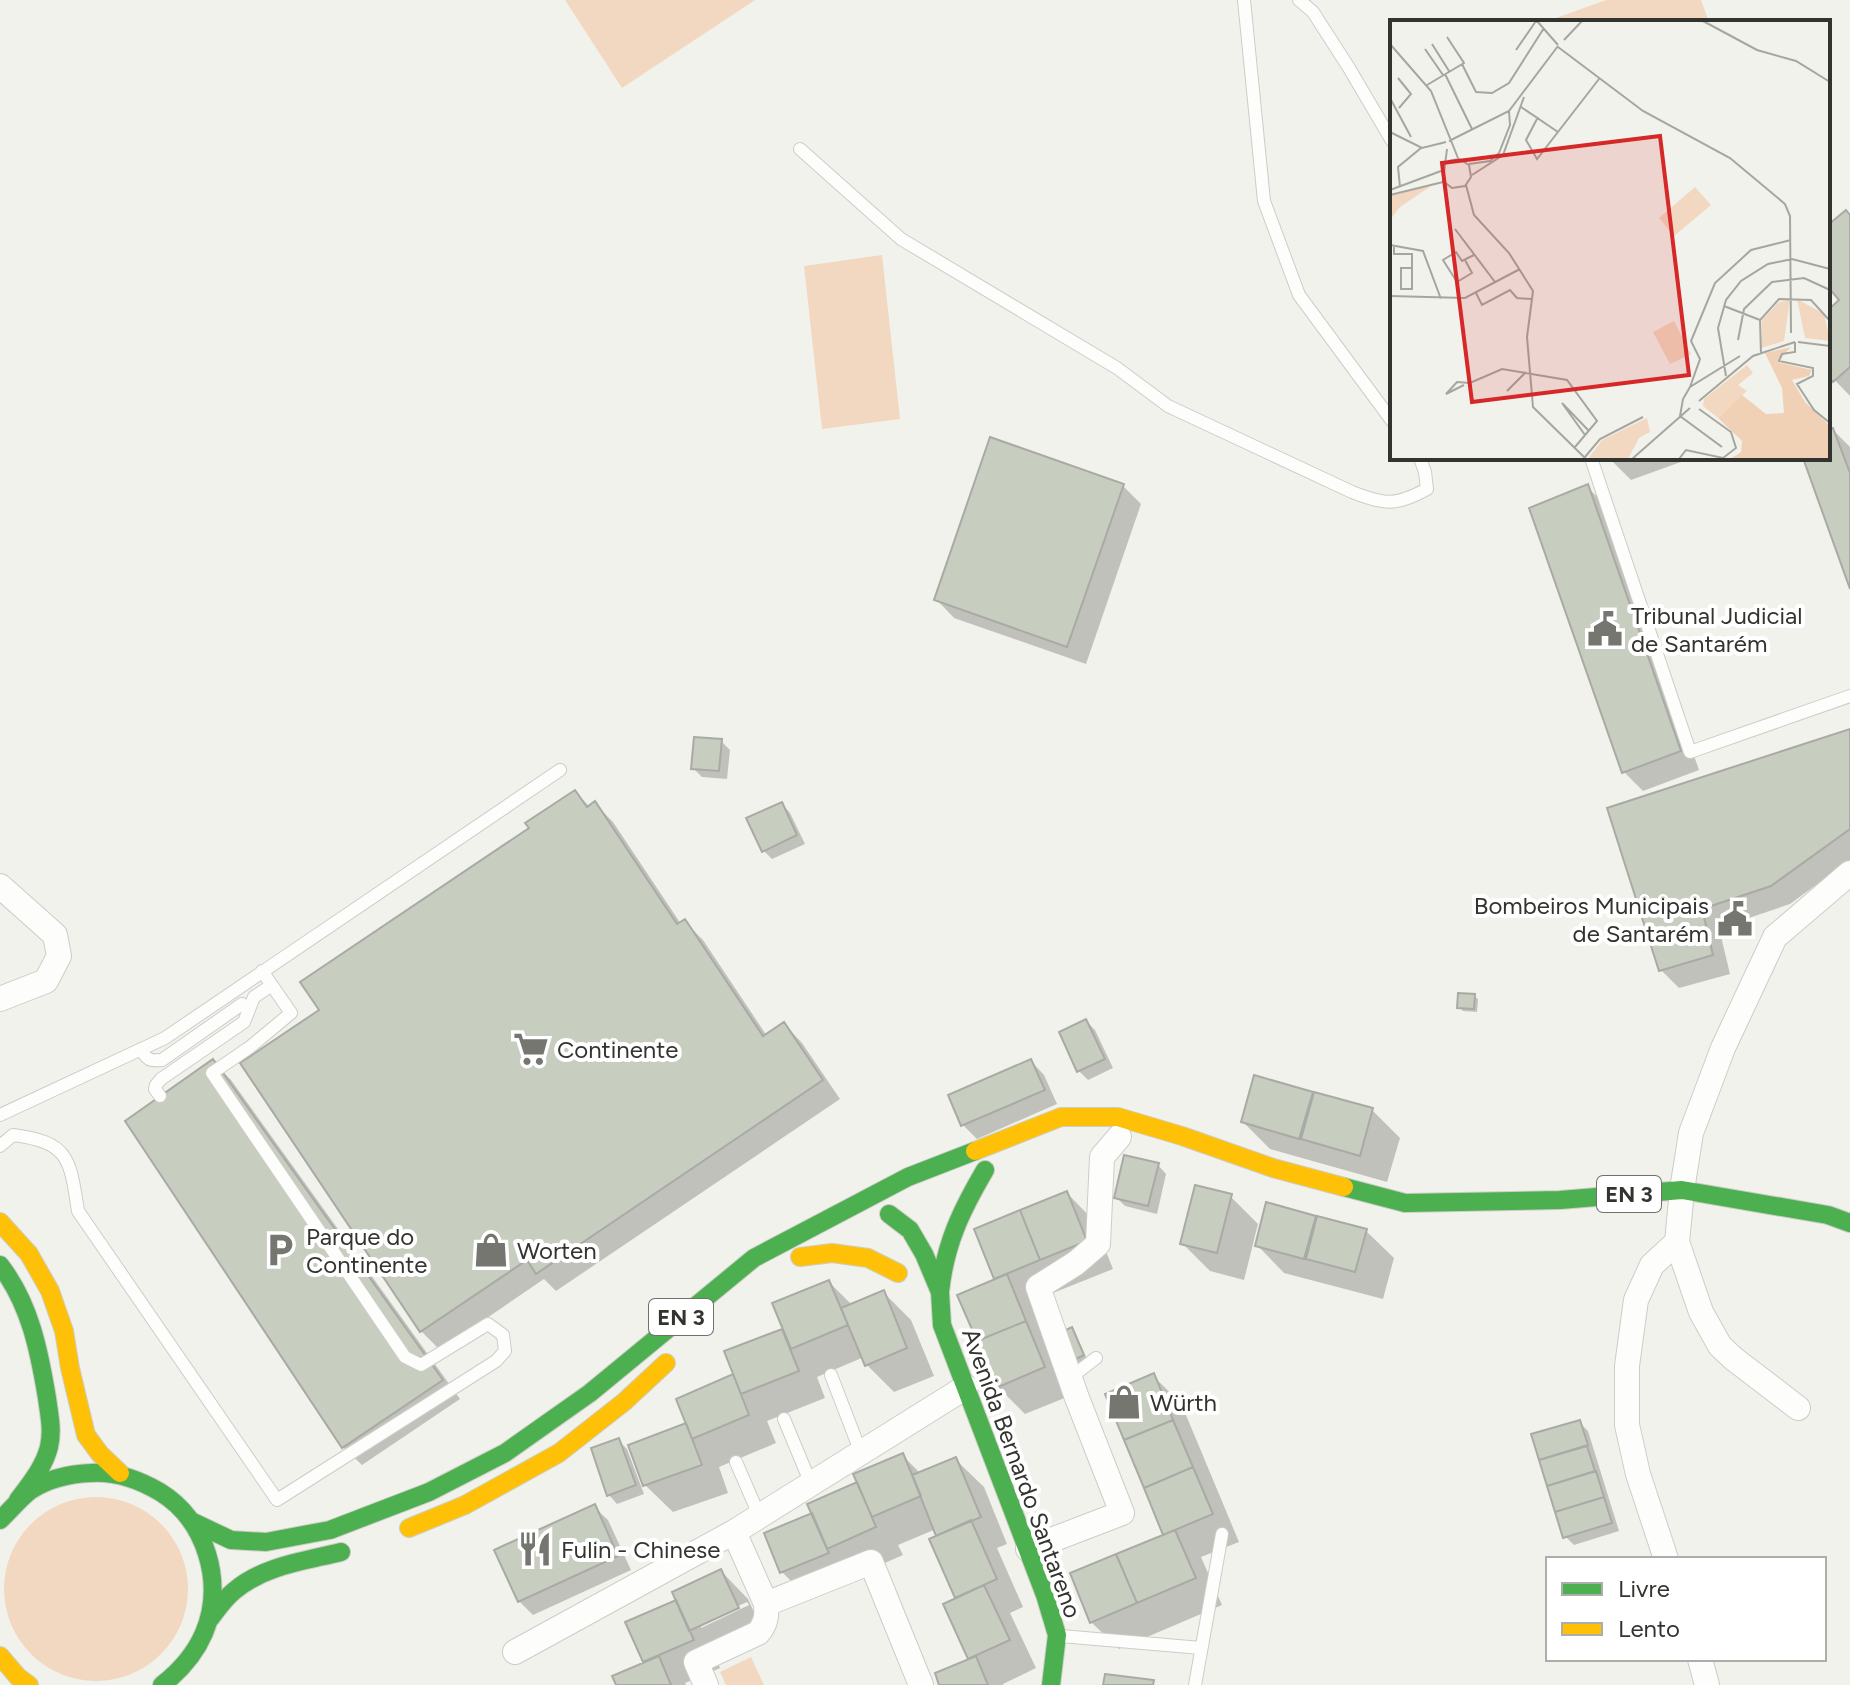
<svg xmlns="http://www.w3.org/2000/svg" width="1850" height="1685" viewBox="0 0 1850 1685" font-family="Figtree,sans-serif">
	<style>
		.green { fill: #f2d7c1 }
		.shadow { fill: #0003; fill-rule: evenodd }
		.building { fill: #c7cdbf; stroke: #a9aaa6; stroke-width: 2 }
		.lines { fill: none; stroke-linecap: round; stroke-linejoin: round }
		.lane-casing { stroke: #cdcdc8; stroke-width: 14 }
		.street-casing { stroke: #cdcdc8; stroke-width: 26 }
		.fast-casing { stroke: #cdcdc8; stroke-width: 20 }
		.slow-casing { stroke: #cdcdc8; stroke-width: 20 }
		.lane { stroke: #fdfdfc; stroke-width: 12 }
		.street { stroke: #fdfdfc; stroke-width: 24 }
		.fast { stroke: #4caf50; stroke-width: 18 }
		.slow { stroke: #ffc107; stroke-width: 18 }
		.labels { text-anchor: middle; dominant-baseline: central; stroke-width: 8; stroke-linejoin: round; paint-order: stroke }
		.shield { fill: #fff; stroke: #70706d; stroke-width: 2 }
		.shield-label { font-size: 22px; font-weight: bold; fill: #33332f }
		.poi-label { font-size: 24px; fill: #33332f; stroke: #fff; text-anchor: start }
		.street-label { font-size: 24px; fill: #33332f; stroke: #fff }
		.inset-road { fill: none; stroke: #a6a6a0; stroke-width: 2 }
		.view { fill: #d62828; fill-opacity: 0.15; stroke: #d62828; stroke-width: 4 }
		.inset-edge { fill: none; stroke: #33332f; stroke-width: 4 }
	</style>
	<rect width="100%" height="100%" fill="#f2f2ec"/>
	<path class="green" d="M565,0H755L622,88Z
		M1606,0H1701L1709,22H1545Z
		M882,255L900,419L822,429L804,266Z
		M4 1589a92 92 0 1 1 184 0a92 92 0 1 1-184 0Z
		M751,1657L764,1685H726L720,1672Z"/>
	<path class="shadow" d="M1850,217V396L1828,373V312L1842,301L1828,283V228Z
		M1833,430L1850,447V583L1805,458H1828V432Z
		M1612,458H1692L1631,480L1613,462Z
		M1123,486L1141,504L1086,664L954,618L936,599Z
		M1587,487L1606,505L1699,770L1643,791L1624,772Z
		M1850,731V860L1790,904L1719,928L1730,974L1679,988L1661,970L1609,809Z
		M721,741L730,750L727,779L702,777L693,768Z
		M575,792L590,807L595,804L613,822L681,924L685,922L703,940L767,1036L784,1024L802,1043L840,1099L556,1291L544,1279L440,1350L421,1331L242,1063L321,1010Z
		M782,804L790,813L805,844L772,859L763,850Z
		M1474,996L1478,999L1477,1012L1463,1011L1459,1007Z
		M1086,1021L1095,1030L1113,1068L1088,1080L1079,1071Z
		M1031,1061L1044,1075L1057,1104L977,1139L963,1125Z
		M213,1062L231,1080L460,1399L362,1465L343,1447Z
		M1255,1078L1372,1110L1400,1138L1387,1182L1270,1149L1243,1122Z
		M1158,1165L1166,1174L1157,1214L1125,1206L1116,1197Z
		M1067,1193L1094,1221L1113,1269L1033,1301L1072,1395L1025,1414L998,1387L997,1281L977,1230Z
		M1230,1196L1258,1224L1244,1280L1210,1271L1182,1243Z
		M1268,1205L1366,1231L1394,1258L1383,1299L1284,1273L1257,1245Z
		M829,1282L852,1305L883,1292L911,1320L934,1376L894,1392L867,1365L864,1357L817,1377L825,1398L767,1421L776,1443L719,1467L728,1493L673,1512L645,1485L688,1424L678,1400L736,1375L727,1352L785,1330Z
		M1071,1329L1075,1333L1087,1359L1075,1364Z
		M1153,1376L1181,1403L1239,1542L1201,1557L1222,1605L1119,1649L1091,1622L1165,1536Z
		M1579,1422L1588,1431L1619,1531L1574,1545L1565,1536L1533,1436Z
		M618,1440L627,1449L644,1494L617,1504L609,1495Z
		M902,1455L921,1474L956,1460L984,1487L1007,1544L997,1548L1023,1607L1010,1613L1036,1668L1003,1684V1685H942L971,1660L946,1605L958,1599L932,1540L939,1537L936,1529L898,1545L903,1555L853,1577L855,1581L810,1600L782,1572L815,1514Z
		M594,1507L608,1520L631,1570L533,1615L519,1601Z
		M721,1571L748,1599L765,1636L716,1659L720,1668L685,1683L686,1685H619L645,1663L628,1623L679,1601ZM747,1602L749,1605L701,1628V1623Z"/>
	<path class="building" d="M1846,210L1850,215V367L1833,382L1828,376V310L1839,300L1828,287V225Z
		M1833,428L1850,473V589L1803,458H1828V430Z
		M990,437L1124,484L1067,647L934,600Z
		M1588,484L1681,751L1622,773L1529,508Z
		M1850,729V829L1771,886L1702,909L1713,955L1659,971L1607,808Z
		M694,737L722,739L719,771L691,769Z
		M575,790L587,807L595,801L677,924L685,919L763,1036L784,1022L823,1080L536,1274L527,1260L420,1332L240,1063L319,1010L300,982L529,828L525,823Z
		M782,802L797,835L762,852L746,818Z
		M1458,993L1475,994L1474,1009L1457,1008Z
		M1086,1019L1105,1059L1077,1072L1059,1032Z
		M213,1059L443,1380L342,1448L125,1121Z
		M1031,1059L1045,1090L961,1126L948,1095Z
		M1254,1075L1313,1092L1299,1139L1241,1122Z
		M1314,1092L1373,1108L1360,1156L1301,1139Z
		M1124,1155L1159,1163L1148,1206L1114,1198Z
		M1195,1185L1232,1194L1217,1253L1180,1244Z
		M1067,1191L1087,1241L1040,1260L1020,1210Z
		M1266,1202L1316,1216L1304,1259L1255,1246Z
		M1020,1210L1040,1260L994,1279L974,1229Z
		M1317,1216L1367,1229L1355,1272L1306,1259Z
		M1007,1274L1026,1321L977,1341L957,1295Z
		M829,1280L848,1325L791,1349L772,1303Z
		M884,1290L907,1348L865,1366L841,1308Z
		M1026,1321L1045,1367L996,1388L977,1341Z
		M1072,1327L1084,1355L1070,1362L1057,1334Z
		M782,1329L799,1371L741,1394L724,1351Z
		M1154,1373L1173,1420L1124,1440L1105,1394Z
		M733,1374L749,1415L692,1439L676,1399Z
		M1173,1420L1193,1467L1144,1488L1124,1440Z
		M1580,1420L1588,1445L1539,1460L1531,1434Z
		M686,1423L702,1465L643,1486L628,1445Z
		M619,1438L636,1485L607,1496L591,1448Z
		M1587,1446L1595,1471L1547,1486L1539,1460Z
		M903,1453L921,1496L872,1517L853,1474Z
		M956,1457L981,1517L936,1536L912,1475Z
		M1193,1467L1213,1514L1163,1535L1144,1488Z
		M1596,1471L1604,1497L1555,1512L1547,1486Z
		M857,1482L876,1527L827,1549L807,1504Z
		M1604,1497L1612,1523L1563,1538L1555,1512Z
		M595,1504L618,1556L518,1602L494,1550Z
		M812,1513L829,1553L780,1573L764,1533Z
		M971,1520L997,1579L955,1598L929,1539Z
		M1175,1530L1196,1578L1137,1603L1116,1554Z
		M1116,1554L1137,1603L1090,1623L1070,1573Z
		M721,1569L739,1608L689,1631L672,1592Z
		M984,1585L1010,1640L968,1659L943,1604Z
		M676,1600L694,1640L643,1662L625,1622Z
		M659,1656L671,1685H616L612,1676Z
		M976,1656L988,1685H939L935,1673Z
		M1105,1674L1154,1680L1153,1685H1103Z"/>
	<g class="lines">
		<g class="lane-casing">
			<path id="lane" d="M1244,0L1264,201L1299,295L1392,421
				M1299,0L1313,12L1349,68L1392,141
				M800,149L901,239L1117,368L1168,406L1352,492C1385,505 1396,506 1427,489L1425,472L1420,458
				M1591,458L1690,752L1850,696
				M141,1049C147,1060 149,1061 162,1060L242,1004
				M160,1096L155,1089L156,1085L161,1079L244,1022L254,997L272,985
				M0,1115L165,1038L560,770
				M0,1146L13,1135C70,1142 70,1160 78,1211L277,1500L496,1361L505,1351L503,1335L488,1324L421,1365L405,1357L212,1073L250,1047L291,1013L262,971
				M831,1375L861,1453
				M1070,1378L1096,1358
				M784,1419L811,1484
				M736,1462L759,1515
				M1061,1636L1201,1648
				M1195,1685L1222,1534"/>
		</g>
		<g class="street-casing">
			<path id="street" d="M0,886L55,935L59,956L46,981L0,999
				M1677,1242L1701,1312L1720,1346L1734,1359L1798,1408
				M1028,1549L1122,1513L1077,1398L1038,1287L1076,1263L1098,1244L1102,1157L1119,1137
				M1666,1559L1638,1474L1627,1425V1366L1636,1300L1652,1265L1677,1242L1682,1190L1691,1133L1723,1048L1775,937L1850,873
				M766,1604L871,1562L921,1685
				M515,1652L734,1532L966,1387
				M1700,1659L1707,1685
				M706,1685L696,1662L758,1633C766,1624 767,1616 766,1604L734,1532"/>
		</g>
		<g class="fast-casing">
			<path id="fast" d="M1344,1187L1405,1203L1560,1200L1682,1190L1828,1215L1850,1223
				M889,1214L910,1230L924,1254L940,1292L942,1325L1045,1595L1057,1635L1051,1685
				M0,1265C30,1304 39,1350 47,1398C49,1414 53,1430 49,1447C44,1467 30,1484 18,1500
				M940,1292C945,1244 961,1211 985,1170
				M0,1520C10,1511 20,1498 31,1490C48,1479 70,1474 90,1473C115,1471 138,1479 160,1492C206,1520 225,1583 204,1633C195,1654 180,1671 162,1685
				M193,1522L231,1540L266,1542L330,1530L429,1492L505,1453L590,1393L754,1258L908,1177L975,1151
				M209,1620C217,1610 224,1599 234,1591C263,1566 305,1561 341,1552"/>
		</g>
		<g class="slow-casing">
			<path id="slow" d="M975,1151L1061,1117H1118L1182,1136L1273,1168L1344,1187
				M0,1222L29,1254L50,1291L64,1331L70,1368L86,1435L100,1454L120,1473
				M800,1257L832,1253L868,1258L898,1273
				M409,1528L465,1505L559,1453L624,1402L666,1363
				M0,1656L18,1677L29,1685"/>
		</g>
		<use href="#lane" class="lane"/>
		<use href="#street" class="street"/>
		<use href="#fast" class="fast"/>
		<use href="#slow" class="slow"/>
	</g>
	<defs>
		<g id="civic-bare" transform="scale(2.76)"><path d="M-.6-6.5H3V-4.5H.6V-3L4-1V1h2V6H-6V1h2V-1L-.6-3ZM-1.2 2.5V6h2.4V2.5Z" fill="#767671" stroke="#fff" stroke-width="2.5" paint-order="stroke"/></g>
		<g id="supermarket-bare" transform="scale(2.76)"><path d="M-6-5.5h2.5l.6 2H6L4.5 2H-2.5L-4.4-4H-6ZM-1.5 3.2a1.3 1.3 0 1 0 .1 0ZM3 3.2a1.3 1.3 0 1 0 .1 0Z" fill="#767671" stroke="#fff" stroke-width="2.5" paint-order="stroke"/></g>
		<g id="parking-bare" transform="scale(2.76)"><path d="M-3.5-5.5H1a3.5 3.5 0 0 1 0 7H-1V5.5H-3.5ZM-1-3.4V-.6H.8a1.4 1.4 0 0 0 0-2.8Z" fill="#767671" stroke="#fff" stroke-width="2.5" paint-order="stroke"/></g>
		<g id="shop-bare" transform="scale(2.76)"><path d="M-5-2.5h2.3a2.7 3.5 0 0 1 5.4 0H5L5.5 6h-11ZM-1.5-2.5h3a1.5 2.3 0 0 0-3 0Z" fill="#767671" stroke="#fff" stroke-width="2.5" paint-order="stroke"/></g>
		<g id="restaurant-bare" transform="scale(2.76)"><path d="M-5-6h1v4h1v-4h1v4h1v-4h1v5L-1.5 .5V6h-2V.5L-5-1ZM5-6V6H3V1.5H1.5Q1.5-4 5-6Z" fill="#767671" stroke="#fff" stroke-width="2.5" paint-order="stroke"/></g>
	</defs>
	<g fill-rule="evenodd">
		<use href="#civic-bare" x="1605" y="629"/>
		<use href="#civic-bare" x="1735" y="919"/>
		<use href="#supermarket-bare" x="531" y="1049"/>
		<use href="#parking-bare" x="280" y="1250"/>
		<use href="#shop-bare" x="491" y="1250"/>
		<use href="#shop-bare" x="1124" y="1402"/>
		<use href="#restaurant-bare" x="535" y="1549"/>
	</g>
	<g class="labels">
		<g class="shield">
			<rect x="1597" y="1176" width="64" height="36" rx="6"/>
			<rect x="649" y="1299" width="64" height="36" rx="6"/>
		</g>
		<g class="shield-label">
			<text x="1629" y="1194">EN 3</text>
			<text x="681" y="1317">EN 3</text>
		</g>
		<g class="poi-label">
			<text x="1631" y="615">Tribunal Judicial<tspan x="1631" dy="28">de Santarém</tspan></text>
			<text x="1709" y="905" text-anchor="end">Bombeiros Municipais<tspan x="1709" dy="28">de Santarém</tspan></text>
			<text x="557" y="1049">Continente</text>
			<text x="306" y="1236">Parque do<tspan x="306" dy="28">Continente</tspan></text>
			<text x="517" y="1250">Worten</text>
			<text x="1150" y="1402">Würth</text>
			<text x="561" y="1549">Fulin - Chinese</text>
		</g>
		<g class="street-label">
			<text transform="translate(1022 1473) rotate(70)">Avenida Bernardo Santareno</text>
		</g>
	</g>
	<g transform="translate(1390 20)">
		<rect width="440" height="440" fill="#f2f2ec"/>
		<path d="M44,164L10,187L0,200V176ZM305,167L321,185L284,216L269,198ZM400,279L394,321L371,328L372,300L388,283ZM407,279L434,294L440,321L415,318ZM284,301L301,334L280,344L263,312ZM357,345L363,353L348,365L357,371L328,398L313,386L314,379ZM257,398L260,412L249,418L238,439H198L212,420Z" fill="#f2d7c1"/>
		<path d="M401,327L387,342L422,350L419,356L402,360L415,382L440,406V439H340L351,432L352,421L328,398L352,375L376,394L394,393L392,368L375,333Z" fill="#f1d1b6"/>
		<path class="inset-road" d="M147,1L168,25M313,1L367,30L406,41L440,62M174,20L192,1M0,24L41,71L68,138M42,24L59,51M168,27L253,91L340,138L395,184L400,196L401,313M35,29L53,55M126,30L146,1M72,44L86,72L102,73L119,63L154,8M55,54L82,109M8,58L21,74L9,88M37,65L74,43L57,17M0,78L21,117M131,87L168,112M148,97L136,120L147,139L209,59M0,112L32,128L56,122M59,121L119,91L168,26M57,129L53,161L62,168L75,166L81,157L79,145L69,139L58,141M79,144L100,141L109,133L120,105L119,91M82,155L113,135L134,77M76,165L84,195L119,233L143,271L137,317L143,387L196,439M10,167L8,147L31,128M0,170L51,151M0,175L53,162M65,209L105,262M0,225L33,231L51,279M4,226V234H22V248M75,240L82,253L67,262L53,240L66,232L72,241L84,235M11,248H22V269H11ZM86,273L92,285L120,270L127,278L141,279M0,276L75,278L130,249M334,286L370,300M348,320L354,289L382,262L414,258L440,270M405,322V332L392,334L389,341L423,348V356L407,364L424,390L440,403M408,322L440,326M371,334L370,300L389,279L421,280L440,301M336,356L328,308L336,280L351,261L378,244L402,239L440,249M74,365L56,374L67,362L80,363L112,349L177,360L207,401L185,427M300,367L310,339L301,321L325,263L361,230L401,220M117,371L136,352M309,381L363,336L405,322M195,415L172,383L199,411M332,427L290,396L293,379L300,367L350,336M195,437L210,419L253,397M242,439L300,388M289,439L296,430L333,438L346,428L341,412L309,389"/>
		<path class="view" d="M270,116L299,355L82,382L52,143Z"/>
		<rect width="440" height="440" class="inset-edge"/>
	</g>
	<rect x="1546" y="1557" width="280" height="104" fill="#ffffff" stroke="#adadac" stroke-width="2"/>
	<rect x="1562" y="1583" width="40" height="12" fill="#4caf50" stroke="#adadac" stroke-width="2"/>
	<text x="1618" y="1597" font-size="24" fill="#33332f">Livre</text>
	<rect x="1562" y="1623" width="40" height="12" fill="#ffc107" stroke="#adadac" stroke-width="2"/>
	<text x="1618" y="1637" font-size="24" fill="#33332f">Lento</text>
</svg>
